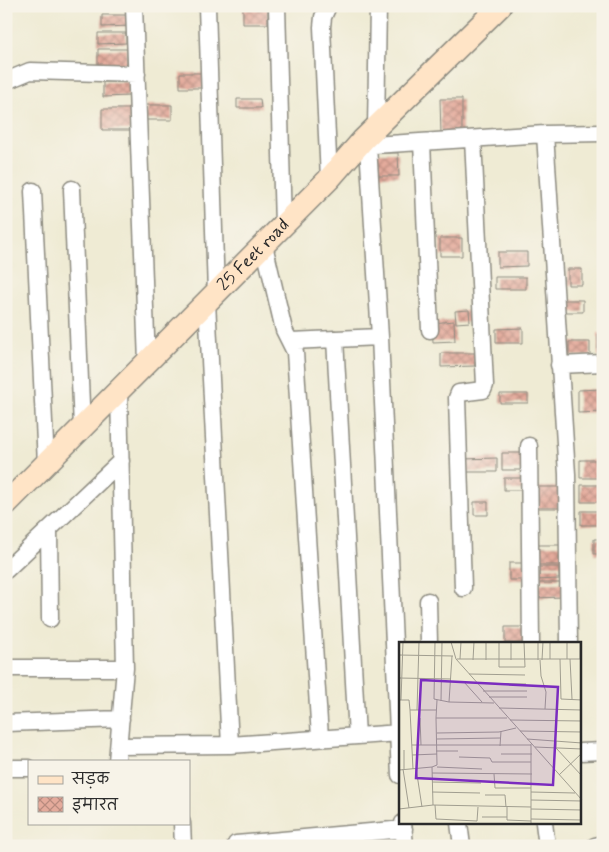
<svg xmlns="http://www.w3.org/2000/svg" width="609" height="852" viewBox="0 0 609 852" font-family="Mynerve,'Playpen Sans Deva',sans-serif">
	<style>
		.building { fill: url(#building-cross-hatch) }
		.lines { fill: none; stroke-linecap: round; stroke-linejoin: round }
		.street-casing { stroke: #8d8b80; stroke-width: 19 }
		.secondary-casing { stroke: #8d8b80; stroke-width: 25 }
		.street { stroke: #fff; stroke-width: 16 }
		.secondary { stroke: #ffe4c6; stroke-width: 22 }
		.labels { text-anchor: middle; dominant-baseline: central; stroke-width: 4.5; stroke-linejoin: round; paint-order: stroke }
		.street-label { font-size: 18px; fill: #2b2b2b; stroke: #f7f3e8 }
		.inset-road { fill: none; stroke: #a19e90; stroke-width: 1 }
		.view { fill: #7b2cbf; fill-opacity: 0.15; stroke: #7b2cbf; stroke-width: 2.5 }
		.inset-edge { fill: none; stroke: #2b2b2b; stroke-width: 2.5 }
	</style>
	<defs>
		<pattern id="building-cross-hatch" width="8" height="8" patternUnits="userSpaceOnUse" patternTransform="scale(1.25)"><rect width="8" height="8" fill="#e4aa9b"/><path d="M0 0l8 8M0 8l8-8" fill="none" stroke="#b98b7f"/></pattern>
	</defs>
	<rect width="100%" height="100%" fill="#f7f3e8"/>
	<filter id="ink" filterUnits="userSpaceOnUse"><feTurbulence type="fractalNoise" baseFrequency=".02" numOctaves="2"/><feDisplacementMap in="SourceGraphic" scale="10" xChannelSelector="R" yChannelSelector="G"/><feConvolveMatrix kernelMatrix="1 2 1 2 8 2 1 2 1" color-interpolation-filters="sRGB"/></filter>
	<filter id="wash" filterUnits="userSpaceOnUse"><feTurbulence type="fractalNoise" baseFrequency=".0096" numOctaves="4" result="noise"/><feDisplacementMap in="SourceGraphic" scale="20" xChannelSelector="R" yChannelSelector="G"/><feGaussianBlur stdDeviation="1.12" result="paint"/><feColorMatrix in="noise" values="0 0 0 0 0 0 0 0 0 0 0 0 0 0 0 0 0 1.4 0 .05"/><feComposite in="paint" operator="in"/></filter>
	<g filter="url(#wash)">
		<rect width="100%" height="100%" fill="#efebd4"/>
		<g id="blocks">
			<path class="building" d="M243,8H268V24H243Z
				M102,15H132V26L102,27Z
				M98,33H126V43L98,44Z
				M98,49H127V66H98Z
				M180,73H208V88H180Z
				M103,82H129V96L103,97Z
				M237,99H260L261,108H237Z
				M440,99H462V135H441Z
				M146,105H172V120H146Z
				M102,109H130V130H102Z
				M377,153H398L399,176H377Z
				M440,238H462V256H440Z
				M498,252H527V266L498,267Z
				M568,269H582V285H568Z
				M495,277H526V289H495Z
				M563,300H583V312H563Z
				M469,310L470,322L456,323L455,311Z
				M454,321L455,341L433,342L432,323Z
				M523,328V343H496V329Z
				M598,333H603V356H598Z
				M569,342H590V356H569Z
				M441,353H475V366L441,367Z
				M603,389V412L578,413V390Z
				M500,394H528V403H500Z
				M502,453H526V470H502Z
				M497,458V472H463V459Z
				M580,460H600V478H580Z
				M504,478H527V490H504Z
				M581,485H602V502H581Z
				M532,487H564V508H533Z
				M474,502H488V515H474Z
				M581,511H603V525H581Z
				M594,539H603V554H594Z
				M534,545H563L564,565H534Z
				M509,563H527L528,580H509Z
				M533,567H559V579L534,580Z
				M533,583H563V597L534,598Z
				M505,627H527L528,643H505Z
				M600,676H603V685H600Z"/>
		</g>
	</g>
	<g filter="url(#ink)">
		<use href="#blocks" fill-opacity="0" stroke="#8d8b80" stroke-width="1"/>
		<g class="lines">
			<g class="street-casing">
				<path id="street" d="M134,6L147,363
					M207,6L216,294
					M277,6L283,226
					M328,6L323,17L322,27L329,179
					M6,81L30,71L137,74
					M376,128L378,6
					M545,134L567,474L569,643
					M422,142L430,330
					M358,146L545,134L603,133
					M368,146L380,337L400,775
					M72,189L82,428
					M33,191L46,464
					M264,245L284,330L295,352L320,737
					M335,339L357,736
					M291,341L380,337
					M559,365L603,363
					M529,446L531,643
					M49,529L50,619
					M6,570L121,461
					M463,588L457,398L459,393L483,390L485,385L473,139
					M428,601L429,643
					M6,668H125L119,391
					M6,723L121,719
					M230,745L400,733
					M119,746L230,745L207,302
					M580,752L603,751
					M117,761L125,668
					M6,768H29
					M182,823L183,846
					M403,823L405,846
					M459,823L462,846
					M544,823L547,846
					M236,844L404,829
					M595,846L603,844"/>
			</g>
			<g class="secondary-casing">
				<g id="secondary">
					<path id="s1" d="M6,504L329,179L363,140L500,6"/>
				</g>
			</g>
			<use href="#street" class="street"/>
			<use href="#secondary" class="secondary"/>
		</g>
	</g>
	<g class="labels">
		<g class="street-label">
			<text stroke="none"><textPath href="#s1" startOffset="351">25 Feet road</textPath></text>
		</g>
	</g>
	<g transform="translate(399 642)">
		<rect width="182" height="182" fill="#efebd4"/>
		<path class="inset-road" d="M36,0L35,57L50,60M52,0L57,17L183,158M100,0V25H126L125,0M0,13L54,14M53,14L50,60L95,61M58,17H183M61,17L62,0M151,17V0M161,17L162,57L183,58M168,17V0M171,17L173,57M181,17V0M74,18L75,0M87,18V0M112,18V0M139,18V0M141,18L142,34L147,50L146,67M143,18L144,0M70,32L126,33M0,36L52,37M65,40L83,60M77,41L127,42M84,49H128M90,55H128M1,58H10L11,68M2,58L4,0M38,58L37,76H108M42,59L43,0M100,66L183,68M18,68L20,0M21,76L22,103M111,78L183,79M121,89L183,90M38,91L100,90L117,86M38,97L101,96M128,97L183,101M157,99V106L183,134M13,103H132M101,104L102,89M136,105L183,107M5,108V127M37,109H59M102,112H133M13,113L38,112M60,115L91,116L93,120H132M33,125L38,123L37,76M38,125L83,127M17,126L23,165M4,127L10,166M14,127L11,68H37M0,128L33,125L34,163M33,131L133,132M95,132L96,146H132M160,133L183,111M33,140L82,141M33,150L81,151M132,150L176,151M86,153H106L107,165M132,158L183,159M36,163L37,177L78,179L79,165M108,165V178L132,179M0,167L34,163L132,165M132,167L183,168M83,175H108M132,177L183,178M132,182V102"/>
		<path class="view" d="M22,38L159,45L154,143L17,136Z"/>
		<rect width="182" height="182" class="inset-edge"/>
	</g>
	<rect width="609" height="852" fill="none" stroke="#f7f3e8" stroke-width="25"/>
	<rect x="28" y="760" width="162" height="65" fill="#f7f3e8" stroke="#a5a39c"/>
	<rect x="38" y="776" width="25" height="8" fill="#ffe4c6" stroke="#a5a39c"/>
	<text x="72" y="784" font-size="15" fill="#2b2b2b">सड़क</text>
	<rect x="38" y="797" width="25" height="15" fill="url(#building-cross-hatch)" stroke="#a5a39c"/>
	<text x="72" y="810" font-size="15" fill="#2b2b2b">इमारत</text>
</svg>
